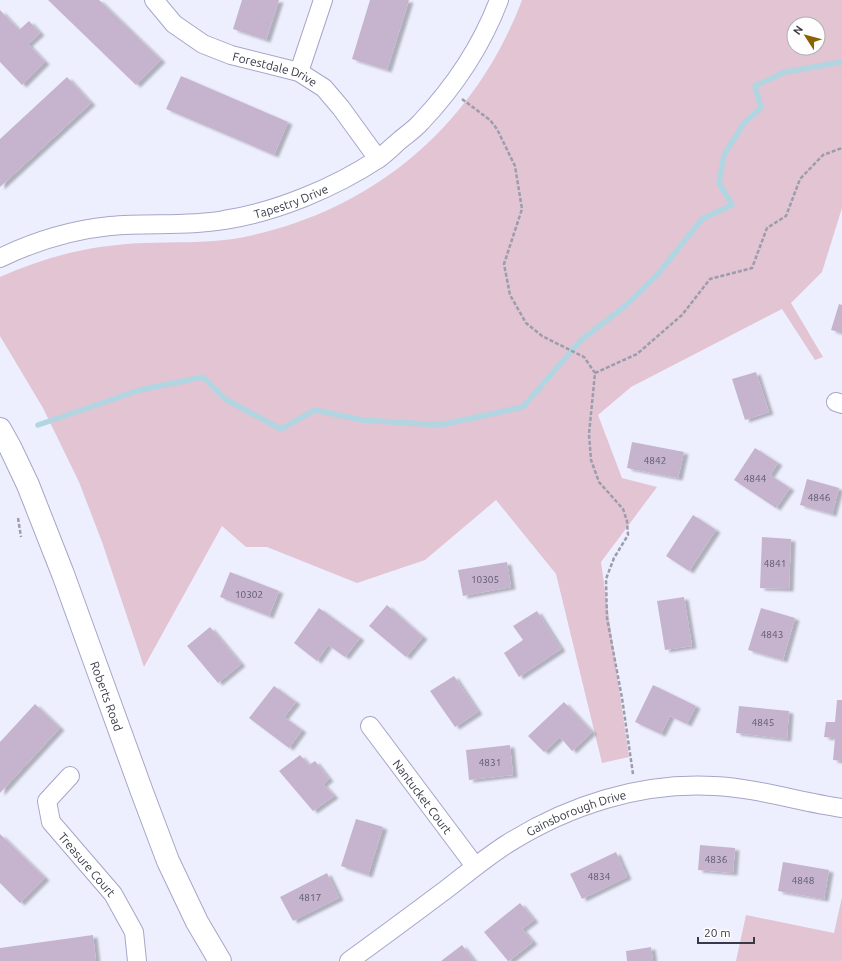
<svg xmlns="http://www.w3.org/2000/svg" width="842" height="961" viewBox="0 0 842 961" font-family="Ubuntu,sans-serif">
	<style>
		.green { fill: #e2c4d3; fill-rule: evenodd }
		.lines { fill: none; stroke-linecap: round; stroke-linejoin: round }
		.stream { stroke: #b1d6e2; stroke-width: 5.5 }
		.building { fill: #c6b4cf; filter: url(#shadow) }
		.minor-casing { stroke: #a5a6c8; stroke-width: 20 }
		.secondary-casing { stroke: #a5a6c8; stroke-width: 24 }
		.path { stroke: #9c9dac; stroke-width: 2.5; stroke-dasharray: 4 2; stroke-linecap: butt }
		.minor { stroke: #fff; stroke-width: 18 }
		.secondary { stroke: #fff; stroke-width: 22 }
		.labels { text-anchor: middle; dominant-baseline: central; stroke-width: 4; stroke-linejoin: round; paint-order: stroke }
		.number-label { font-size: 10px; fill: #5c586a }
		.street-label { font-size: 12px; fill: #393a48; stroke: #fefefe }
	</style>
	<defs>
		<filter id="shadow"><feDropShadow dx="4.5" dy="2.5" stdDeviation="1" flood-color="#0004"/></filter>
	</defs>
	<rect width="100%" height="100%" fill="#eeeffe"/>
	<path class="green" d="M522,0H842V208L822,272L791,303L823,357L815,360L782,309L631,387L598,415L622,478L657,487L601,562L629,757L602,763L556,574L496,500L425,560L357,583L267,547H246L222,526L144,667L102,542L79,482L43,408L0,336V277C47,256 92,245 144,243C174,242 203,243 233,239C368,216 474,128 522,0ZM794,24H818V48H794Z
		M842,897V961H736L746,915L834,933Z"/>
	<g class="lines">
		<path class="stream" d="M38,425L140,390L203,377L225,399L281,429L315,410L362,420L440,425L523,407L580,341L624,307L658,274L702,219L732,205L719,183L724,155L744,123L761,108L755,86L785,72L842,62"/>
	</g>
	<path class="building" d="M48,0H99L161,60L136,85Z
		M242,0H279L266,40L233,29Z
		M370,0H409L387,70L352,59Z
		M0,10L19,30L29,21L40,33L28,44L45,62L22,85L0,62Z
		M181,76L288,122L274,155L166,109Z
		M67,77L91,103L0,187V139Z
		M839,304L842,305V333L831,330Z
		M756,372L769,412L745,420L732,379Z
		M632,442L684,452L678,478L627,468Z
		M755,448L778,463L770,475L790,488L776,508L734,480Z
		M807,479L839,488L832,514L800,505Z
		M693,515L716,530L689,571L666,556Z
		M762,537L791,539L789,589L760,588Z
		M507,562L511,587L463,596L458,570Z
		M230,572L279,591L269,616L220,597Z
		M684,597L692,646L665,650L657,601Z
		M387,605L423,637L406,657L369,626Z
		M319,608L360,638L345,657L328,645L317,661L294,643Z
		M761,608L795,618L783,660L748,650Z
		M537,611L561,649L519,677L504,653L523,640L513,626Z
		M210,627L241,664L218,683L187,646Z
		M454,676L478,712L455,727L430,691Z
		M653,685L696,706L687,724L670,716L661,734L635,722Z
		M274,686L296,702L284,717L302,730L289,748L249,718Z
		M837,700H842V761L833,760L835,738L824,737L826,722H835Z
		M564,702L592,732L572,751L560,737L544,752L528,736Z
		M35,704L60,728L0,793V742Z
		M739,706L789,711L787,739L736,733Z
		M510,745L513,775L469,780L466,750Z
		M300,755L309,765L315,761L329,779L323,784L334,796L313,811L279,771Z
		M356,819L383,827L368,875L341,866Z
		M0,834L45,878L20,903L0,883Z
		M700,845L735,848L733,873L698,870Z
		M616,852L627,877L582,899L570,874Z
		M783,862L829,870L824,899L778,891Z
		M327,873L339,898L293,921L280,897Z
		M520,903L534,920L522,929L533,942L509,961H508L484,932Z
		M93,935L96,961H0V948Z
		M462,945L474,961H441Z
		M651,947L653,961H627L626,951Z"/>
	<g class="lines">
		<g class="minor-casing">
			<g id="minor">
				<path id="s1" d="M154,0L174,24L203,44L231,55L299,72L324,88L341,108L378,159"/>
				<path d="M299,72L323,0"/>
				<path id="s2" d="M0,258C35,241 71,230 110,226C148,222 186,227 224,220C276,212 334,188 378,159C385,154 392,147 399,141C406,135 415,129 421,122C454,87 482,45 499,0"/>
				<path d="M836,402L842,404"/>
				<path id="s3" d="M370,726L475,866"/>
				<path id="s4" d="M70,776L47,801L51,822L113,894L134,932L137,961"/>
				<path id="s5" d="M349,961C381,938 413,914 444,891C465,875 485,858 507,844C569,805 641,782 714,786C758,788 799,802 842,808"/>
			</g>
		</g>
		<g class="secondary-casing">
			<g id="secondary">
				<path id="s6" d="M0,429L10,447L28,485L63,574L142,792L168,861L197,922L220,961"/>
			</g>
		</g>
		<path class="path" d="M462,99L490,120L497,129L515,166L522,209L504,264L510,295L526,323L542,336L584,357L595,373L589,434L591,460L599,482L623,509L627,521L628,535L614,558L606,579L607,618L622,698L633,774
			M595,373L637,354L682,315L710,279L752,268L767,228L786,216L800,179L823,155L842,148
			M18,518L21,537"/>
		<use href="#minor" class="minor"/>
		<use href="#secondary" class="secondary"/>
	</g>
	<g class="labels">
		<g class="number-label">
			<text x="655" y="460">4842</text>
			<text x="755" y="478">4844</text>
			<text x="819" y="497">4846</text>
			<text x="775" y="563">4841</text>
			<text x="485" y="579">10305</text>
			<text x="249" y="594">10302</text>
			<text x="772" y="634">4843</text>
			<text x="763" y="722">4845</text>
			<text x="490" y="762">4831</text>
			<text x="716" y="859">4836</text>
			<text x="599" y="876">4834</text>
			<text x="803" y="880">4848</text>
			<text x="310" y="897">4817</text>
		</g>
		<g class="street-label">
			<text stroke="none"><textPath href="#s1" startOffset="143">Forestdale Drive</textPath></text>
			<text stroke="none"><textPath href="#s2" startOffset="299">Tapestry Drive</textPath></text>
			<text stroke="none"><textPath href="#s6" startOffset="288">Roberts Road</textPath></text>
			<text stroke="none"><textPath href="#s3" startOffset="88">Nantucket Court</textPath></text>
			<text stroke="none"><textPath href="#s5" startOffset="273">Gainsborough Drive</textPath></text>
			<text stroke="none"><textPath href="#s4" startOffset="111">Treasure Court</textPath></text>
		</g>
	</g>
	<g transform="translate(806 36) rotate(306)"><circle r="19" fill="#fefefe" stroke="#afb0b5"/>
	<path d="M0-3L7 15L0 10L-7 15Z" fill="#8a6201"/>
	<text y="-6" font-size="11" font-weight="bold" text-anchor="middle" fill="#393a48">N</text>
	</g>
	<path d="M698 937v6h56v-6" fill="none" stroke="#393a48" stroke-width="2"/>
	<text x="704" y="937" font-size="12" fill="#393a48" stroke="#fefefe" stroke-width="3" paint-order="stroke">20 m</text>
</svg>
